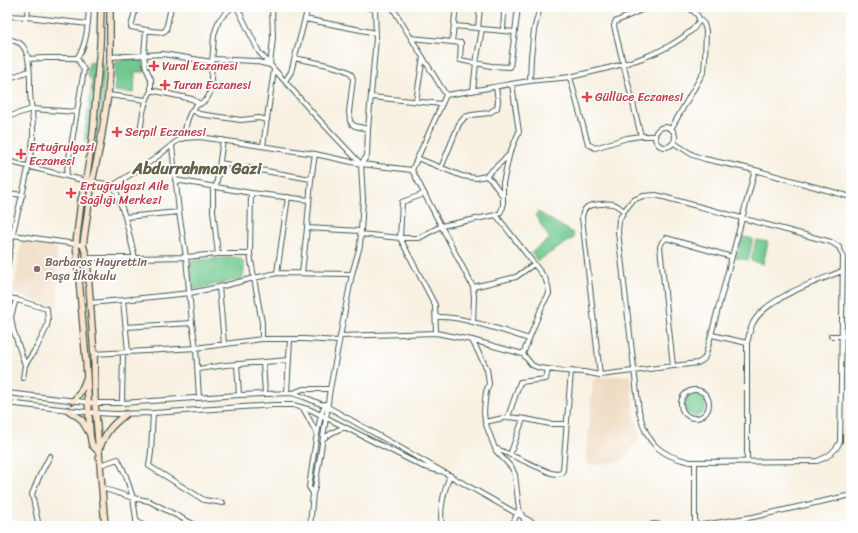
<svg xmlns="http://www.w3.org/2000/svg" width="858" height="533" viewBox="0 0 858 533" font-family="Sriracha,sans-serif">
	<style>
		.built { fill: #edd7bb }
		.green { fill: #71c98f; stroke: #488362 }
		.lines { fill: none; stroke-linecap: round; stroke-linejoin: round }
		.street-casing { stroke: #40584e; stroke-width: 6 }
		.secondary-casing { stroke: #40584e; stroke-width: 8 }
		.street { stroke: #fff; stroke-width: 4 }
		.secondary { stroke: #fbe5cf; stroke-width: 5.5 }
		.health-dot { fill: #e0444e; stroke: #fff; stroke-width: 1.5 }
		.education-dot { fill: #8d6e63; stroke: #fff; stroke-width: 1.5 }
		.labels { text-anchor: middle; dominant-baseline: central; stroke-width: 3.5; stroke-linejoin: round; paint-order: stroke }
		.health-label { font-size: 12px; fill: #be3a42; stroke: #fff; text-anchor: start }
		.education-label { font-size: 12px; fill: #785e54; stroke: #fff; text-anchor: start }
		.district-label { font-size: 16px; font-weight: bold; fill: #62624a; stroke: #fff }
	</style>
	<rect width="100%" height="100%" fill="#fff"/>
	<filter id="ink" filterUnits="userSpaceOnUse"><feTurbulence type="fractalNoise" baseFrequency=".025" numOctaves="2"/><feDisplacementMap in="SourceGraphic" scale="8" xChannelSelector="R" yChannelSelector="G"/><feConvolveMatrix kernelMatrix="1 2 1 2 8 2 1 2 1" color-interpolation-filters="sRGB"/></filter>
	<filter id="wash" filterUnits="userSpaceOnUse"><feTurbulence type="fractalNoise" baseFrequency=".012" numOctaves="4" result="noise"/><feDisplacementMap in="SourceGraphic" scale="16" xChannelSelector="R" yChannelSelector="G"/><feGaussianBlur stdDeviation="0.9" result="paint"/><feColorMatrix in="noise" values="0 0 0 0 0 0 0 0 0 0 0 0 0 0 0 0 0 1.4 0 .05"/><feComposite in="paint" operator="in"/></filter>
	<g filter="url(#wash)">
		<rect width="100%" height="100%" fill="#f8f1e2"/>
		<path class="built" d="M22,239L57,245L58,308L13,293Z
			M630,375L635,418L640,432V437L621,462L590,465L586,463L593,382L596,378Z"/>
		<path class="green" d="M142,58L145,72H135L134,93L114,91L116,62L126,59Z
			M89,62L104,65L103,101L95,143L84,141L92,82L87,74Z
			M538,212L573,233L574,238L537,261L531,252L550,239L535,215Z
			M741,236L753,239L748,260L736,258Z
			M756,240L768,242L763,264L751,261Z
			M235,257L241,259C246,265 244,272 242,279L195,289L193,286L190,261Z
			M684 405a11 11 0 1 1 22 0a11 11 0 1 1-22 0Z"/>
	</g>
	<g filter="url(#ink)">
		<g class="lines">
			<g class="street-casing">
				<path id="street" d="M136,7L131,27L152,31L163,32L166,30L171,7
					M237,7L259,52L311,111L361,164L363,200L360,246L352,274L330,389H303L293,393
					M365,7L375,9
					M392,7L446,95L412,170L473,287L474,297L473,322
					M502,7L504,14L503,30
					M7,16L27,17L88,24
					M27,17L28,7
					M305,19L376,33
					M454,26L478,28
					M482,29L515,32L518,7
					M146,30L144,55L146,68L151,79V91
					M411,38L452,42L456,7
					M7,39C12,40 17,41 21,44C31,53 30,79 30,92C31,107 34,122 33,138C30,168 21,198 14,228C11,241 9,256 7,270
					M452,42L461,43L460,60L491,66L510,67L515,32
					M109,57L163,54L212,62
					M295,58C306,61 342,66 350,73C352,75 352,76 353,79L349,112L350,121L352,124L355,126L368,129
					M28,59L44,58H77
					M213,59L254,61L270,65L273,38L272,7
					M570,77L588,144L595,148L627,138L641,136H654
					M7,79L29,71
					M285,81L291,72L308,7
					M530,81L531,57L534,30L540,7
					M473,91L476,63L482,29L478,28L480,7
					M108,95L146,100
					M446,95C474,91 502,85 530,81C543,79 556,79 570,77C579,75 587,73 596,71C630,63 664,54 691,31C704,19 700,15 687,7
					M371,97L442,104
					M416,101L423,57
					M193,110L199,114L241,120L259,118L267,120
					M7,117L32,109L77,112
					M655 137a10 10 0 1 1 20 0a10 10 0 1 1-20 0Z
					M671,129L704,71L705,58L706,31L704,24L700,20
					M140,133C142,119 143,104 151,91H155L192,99L200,104
					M641,136L614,26L615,22L617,21L648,7
					M184,138C185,129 188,112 196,106C203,101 206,103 210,93L214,35L219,20L232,7
					M674,143L693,155L705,159L755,170L851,197
					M172,146L179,212L186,257L192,323L196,348L199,398
					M263,146L274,70
					M417,158L462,176L476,178L486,176L509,155L519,132L512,84
					M7,161L86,181L114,185L153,160L177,141L184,138L200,137L315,154L361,164L367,156L368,129L376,38L375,7
					M220,163L311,179
					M361,164L412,170
					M441,168L459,124L465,117L472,115L489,113L497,108L498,101L496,87
					M66,176L84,70L77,58C87,46 88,23 89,7
					M486,176L492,181L502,195
					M175,180L251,193
					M114,185L125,217L135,258L186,257L218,254H250
					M213,187V211L218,254
					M216,187L223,140
					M7,193L23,195
					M424,194L402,202L400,238L435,305L436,333
					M656,195L831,242L839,247L843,256L840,442C835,452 827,458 817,461L690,462C658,455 646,442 639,411L618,232L619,220L624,211L633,200L643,196Z
					M309,200L251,193L250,254L254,278L277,273L352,274
					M496,215L500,213L503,207V183L509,156
					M125,217L179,212
					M307,228L311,180L315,154
					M13,235L83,245
					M87,258H135
					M277,273L288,197
					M302,273L307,228L361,231
					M219,287L224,344
					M473,287L516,277L534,264
					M7,297L47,309L48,321L46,329L37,347L25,365L23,378
					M16,299L11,317L13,329L25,365
					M123,300L128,351
					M90,303L123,300L190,293L219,287L254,278L262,323V339
					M436,317C453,316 468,321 484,325C499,329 514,334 529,339
					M126,327L192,323
					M712,335L747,343
					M340,336L436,333L472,340L523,354L543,304L549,294L548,286L545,278L496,215L441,226L419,238H400L360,234
					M831,336H851
					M472,340L487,369L489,384L486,392L485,400L484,412L485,422L496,451L512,468L515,475L519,509L527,526
					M94,354L196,348L262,339H304L339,341
					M523,354L532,365L539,368L564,371L584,372L600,375L698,363L704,359L706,354L755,170
					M263,362L265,394
					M237,364L239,395
					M673,366L660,247L662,242L666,238L732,257
					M198,369L226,365L289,360
					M600,375L582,218C583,206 589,205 600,204C604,204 608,203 613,204C617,205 620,208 624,211
					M681 404a14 14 0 1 1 28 0a14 14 0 1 1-28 0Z
					M7,393L95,403H122L239,395L292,393L304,397L328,407L539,526
					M287,393L290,339
					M7,403L96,413L116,414L153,413L274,405H293L311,410L422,466L439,471
					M122,403L123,352
					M303,408L309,419L317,434
					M153,413L151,452L149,466L204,500L223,503
					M508,417L520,382L546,379L548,369
					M485,422L508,417L526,419L550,424H567
					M323,439C330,433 337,430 345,427
					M495,448L551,473L557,474L562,473L563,470L571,371
					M510,455L523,419
					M747,462V343C749,336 750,329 753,323C767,297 816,282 842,271
					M100,465L118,459L126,476L133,498L137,526
					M102,488L133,498L149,501L197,526
					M313,493L309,487L316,439L321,415L325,404
					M136,521L145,526
					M38,526V522L32,494L40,475L50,456
					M310,526L313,493L315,488L326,418C328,408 328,399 330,389
					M442,526C439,509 444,491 450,475
					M512,526L518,511
					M649,526L653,524L672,526
					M695,526V462
					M696,526L753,517L851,495"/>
			</g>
			<g class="secondary-casing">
				<path id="secondary" d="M73,401C80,395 83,388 86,379
					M68,410L81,419L90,434
					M100,447C107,430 112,425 126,414
					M99,452L92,445L90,435L86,361L76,244L81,201L86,181L93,133L100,45L101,7
					M105,526L95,403L94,354L87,258L83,245L92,182L100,146L108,95L110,68V7"/>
			</g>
			<use href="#street" class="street"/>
			<use href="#secondary" class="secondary"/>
		</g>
	</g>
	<g class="health-dot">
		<path d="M152 60h4v4h4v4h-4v4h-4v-4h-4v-4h4z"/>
		<path d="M163 79h4v4h4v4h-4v4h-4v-4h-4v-4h4z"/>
		<path d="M585 91h4v4h4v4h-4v4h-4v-4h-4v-4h4z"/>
		<path d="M115 126h4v4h4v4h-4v4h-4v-4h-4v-4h4z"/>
		<path d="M19 148h4v4h4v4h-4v4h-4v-4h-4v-4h4z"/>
		<path d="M69 187h4v4h4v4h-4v4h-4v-4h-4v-4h4z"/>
	</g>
	<circle class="education-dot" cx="37" cy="269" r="4"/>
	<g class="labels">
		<g class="health-label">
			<text x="162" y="66">Vural Eczanesi</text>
			<text x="173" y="85">Turan Eczanesi</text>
			<text x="595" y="97">Güllüce Eczanesi</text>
			<text x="125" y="132">Serpil Eczanesi</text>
			<text x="29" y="147">Ertuğrulgazi<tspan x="29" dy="14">Eczanesi</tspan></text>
			<text x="80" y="186">Ertuğrulgazi Aile<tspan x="80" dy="14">Sağlığı Merkezi</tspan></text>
		</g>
		<g class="education-label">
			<text x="45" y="262">Barbaros Hayrettin<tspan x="45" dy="14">Paşa İlkokulu</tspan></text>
		</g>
		<g class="district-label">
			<text x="197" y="168">Abdurrahman Gazi</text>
		</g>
	</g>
	<rect width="858" height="533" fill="none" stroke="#fff" stroke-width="24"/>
</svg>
